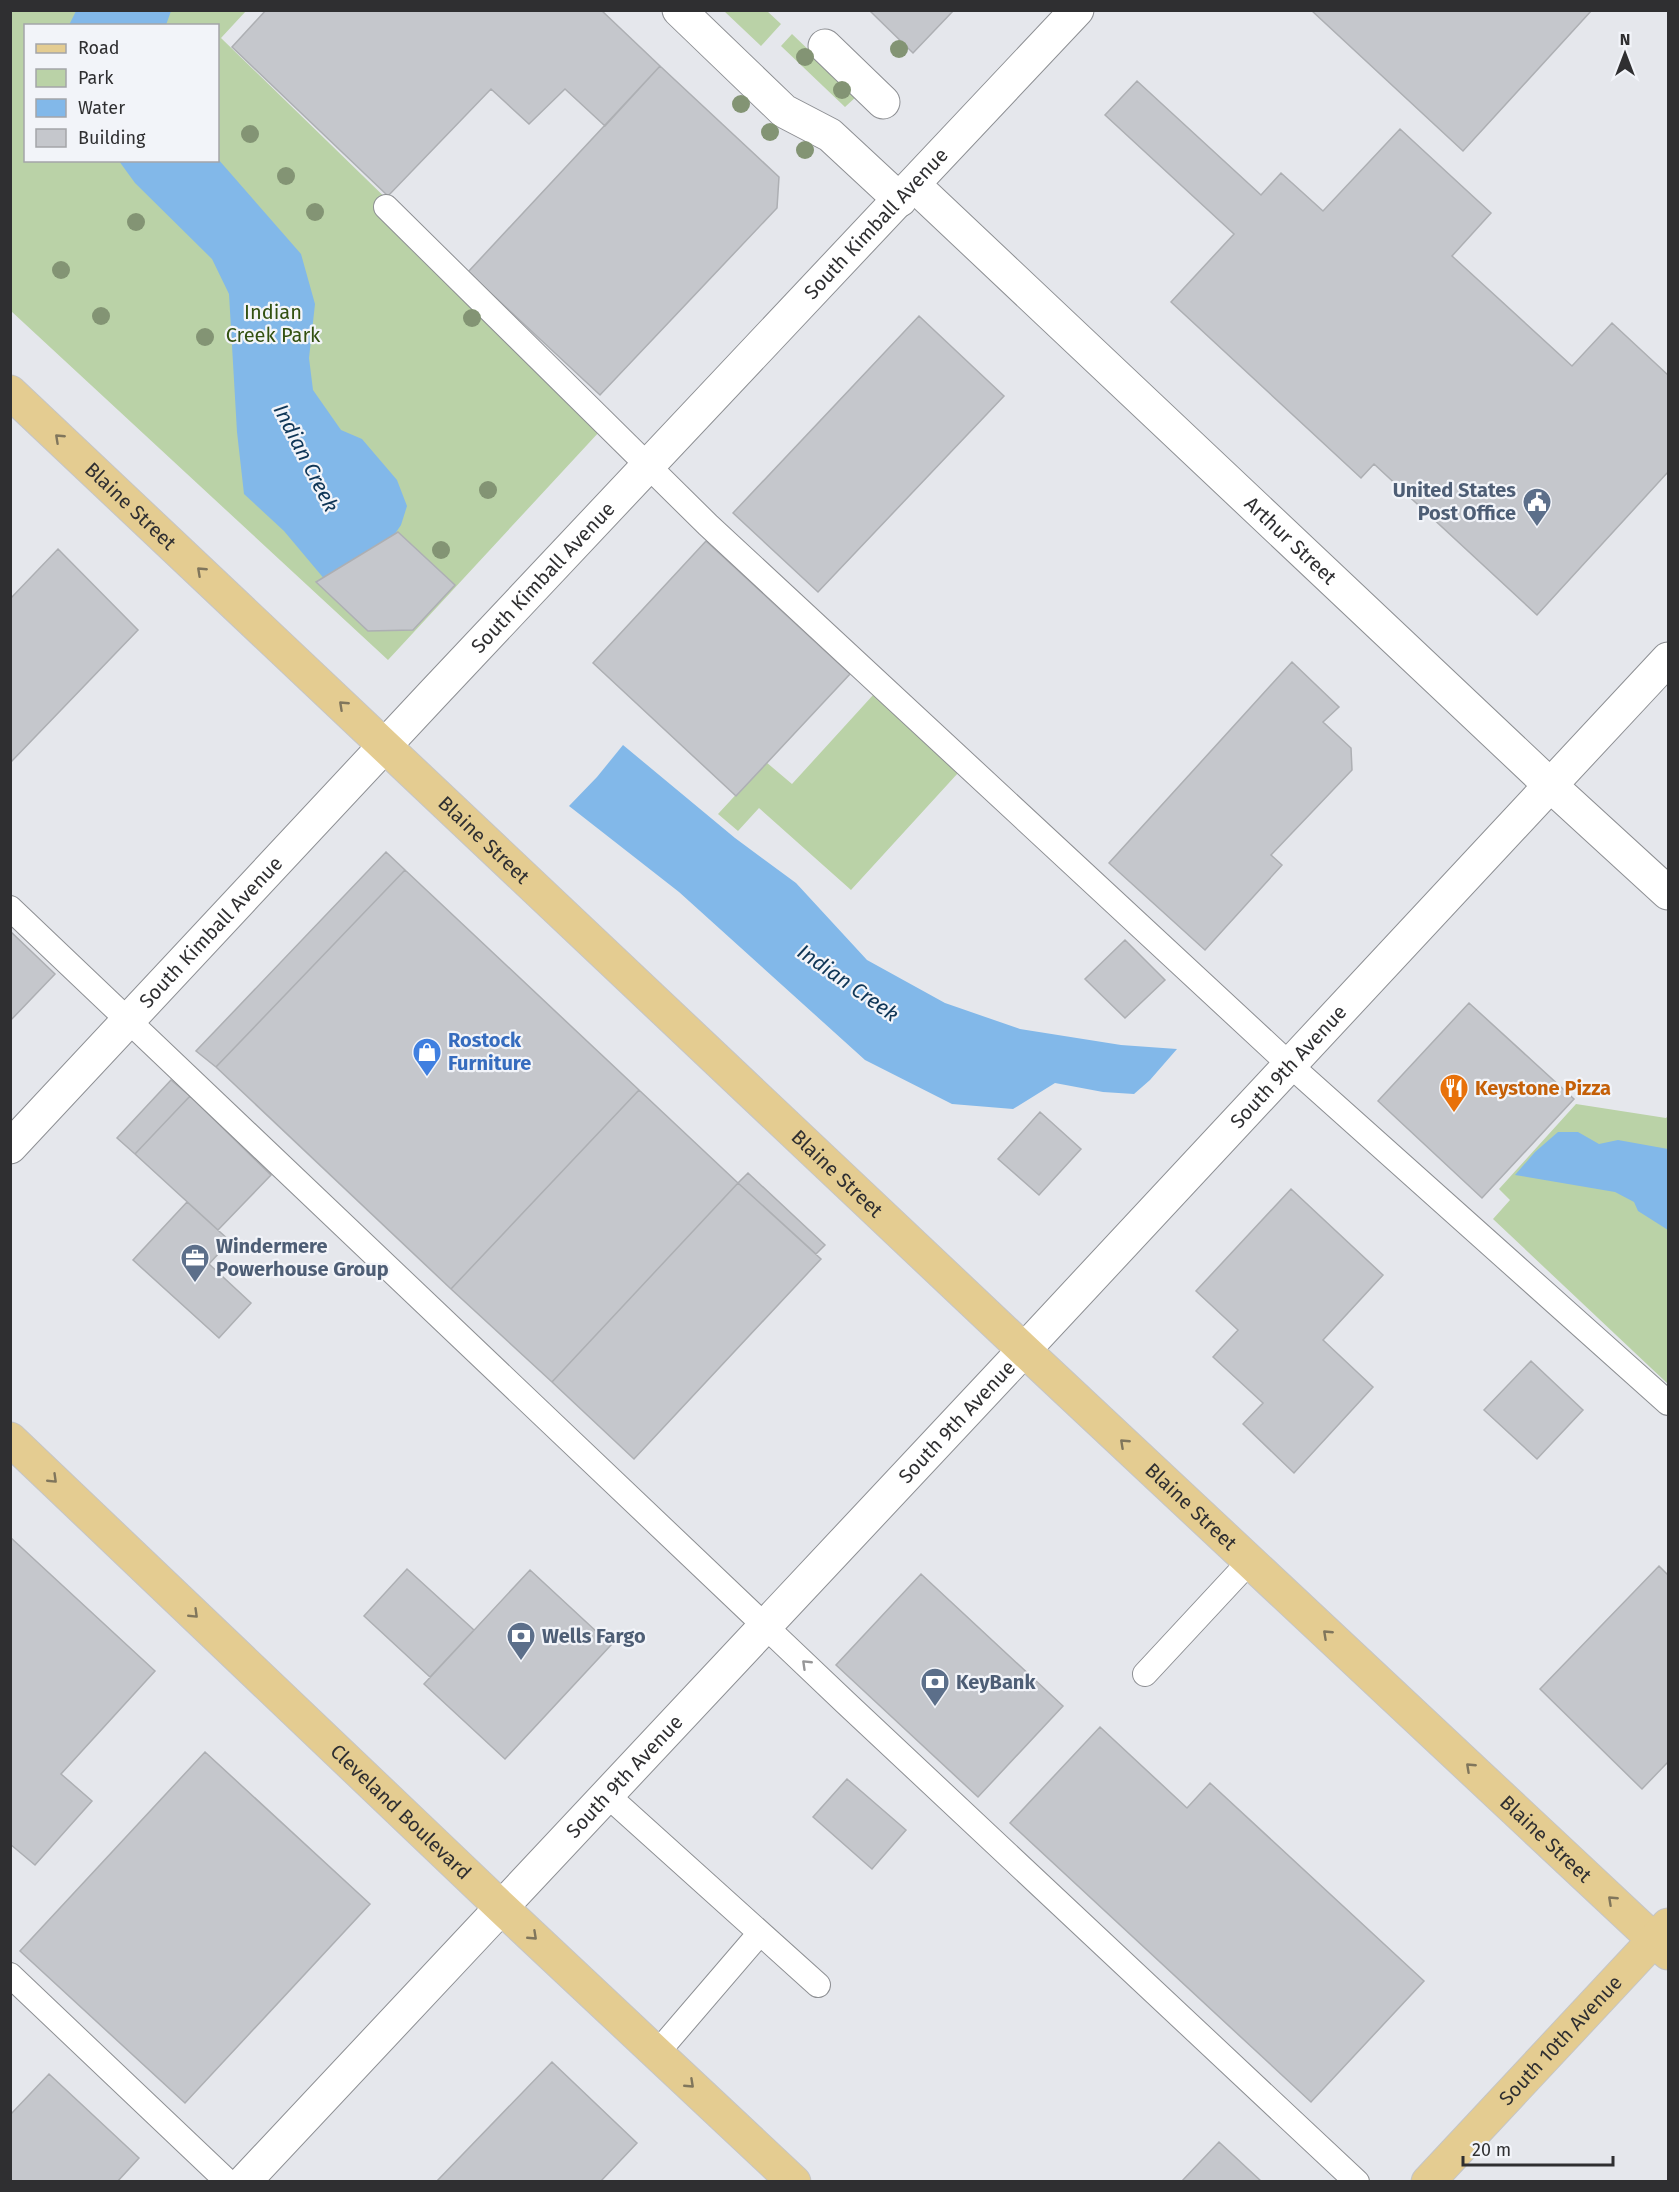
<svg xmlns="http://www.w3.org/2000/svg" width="1679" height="2192" viewBox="0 0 1679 2192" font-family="'Fira Sans',sans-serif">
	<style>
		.green { fill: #bad2a7; fill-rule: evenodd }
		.water { fill: #82b8e9 }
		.building { fill: #c5c7cc; stroke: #adafb3; stroke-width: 1.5 }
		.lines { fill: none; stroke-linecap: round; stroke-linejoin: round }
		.lane-casing { stroke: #8d8f93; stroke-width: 26 }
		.street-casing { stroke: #8d8f93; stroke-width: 35 }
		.secondary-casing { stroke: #8d8f93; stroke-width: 35 }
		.primary-casing { stroke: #c5c5c5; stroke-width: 35 }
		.lane { stroke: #fff; stroke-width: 24 }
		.street { stroke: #fff; stroke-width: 33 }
		.secondary { stroke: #fff; stroke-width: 33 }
		.primary { stroke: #e4cc91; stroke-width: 33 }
		.tree { fill: #839474 }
		.oneway { stroke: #80765c }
		.oneway2 { stroke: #979798 }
		.labels { text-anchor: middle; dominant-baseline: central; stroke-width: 4.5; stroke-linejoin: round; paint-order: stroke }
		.street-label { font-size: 20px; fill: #2f2f31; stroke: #f2f4f9 }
		.park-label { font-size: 20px; fill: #335111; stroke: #f2f4f9 }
		.service-label { font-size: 20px; font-weight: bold; fill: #4e5e75; stroke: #f2f4f9; text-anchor: start }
		.shop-label { font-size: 20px; font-weight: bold; fill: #366cbe; stroke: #f2f4f9; text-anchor: start }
		.food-label { font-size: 20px; font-weight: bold; fill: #c56008; stroke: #f2f4f9; text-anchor: start }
		.water-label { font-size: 21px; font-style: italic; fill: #0f3657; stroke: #f2f4f9 }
	</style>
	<rect width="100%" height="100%" fill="#e5e7ec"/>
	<path class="green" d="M10,11H246L221,38L612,418L388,660L11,311ZM26,26H218V160H26Z
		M724,11H767L781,24L761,46Z
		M792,34L857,96L845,107L781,46Z
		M874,694L958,773L851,890L759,808L738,831L718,814L766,762L792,784Z
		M1576,1104L1666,1118L1668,1116V1384L1493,1219L1510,1200L1499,1189Z"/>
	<path class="water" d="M76,11V10L171,11L166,25H69Z
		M218,159L301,254L315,304L309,358L313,390L341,430L362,439L397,480L407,506L401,525L388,544L326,581L284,531L244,494L237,432L229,294L212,259L135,183L119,161L218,160Z
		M623,745L735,838L796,883L867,960L945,1003L1020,1029L1121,1045L1177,1049L1150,1080L1134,1094L1103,1092L1055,1083L1013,1109L952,1104L865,1060L679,892L569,806L597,777Z
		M1558,1132H1578L1599,1144L1618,1140L1668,1149V1230L1638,1211L1634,1202L1615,1192L1515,1175L1535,1152Z"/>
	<path class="building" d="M266,10H601L660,66L605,126L565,89L529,124L491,89L388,196L232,47Z
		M869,10H954L913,53Z
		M1311,10H1592L1463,151Z
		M660,66L779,177L777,208L600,395L468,272Z
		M1137,81L1261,195L1281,173L1323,211L1400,129L1491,213L1452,256L1572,366L1612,323L1668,375V472L1537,615L1374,464L1361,478L1171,302L1234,234L1105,115Z
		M919,316L1004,396L818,592L733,513Z
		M398,532L455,585L413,630L368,631L316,582Z
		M706,541L850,674L736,796L593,663Z
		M58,549L138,630L10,763V599Z
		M1292,662L1339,707L1323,722L1351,748L1352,770L1271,855L1282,865L1205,950L1109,863Z
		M386,852L405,870L216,1067L196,1051Z
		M405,870L639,1090L451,1289L216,1067Z
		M10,931L55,974L10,1021Z
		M1125,940L1165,980L1125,1018L1085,979Z
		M1469,1003L1574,1099L1482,1198L1378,1101Z
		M171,1080L190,1096L135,1154L117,1138Z
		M639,1090L738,1183L552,1382L451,1289Z
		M190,1096L271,1175L218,1230L135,1154Z
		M1040,1112L1081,1149L1039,1195L998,1159Z
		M748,1173L825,1245L816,1254L738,1183Z
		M738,1183L821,1259L634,1459L552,1382Z
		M1291,1189L1383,1275L1323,1340L1373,1387L1294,1473L1243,1424L1263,1403L1213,1357L1238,1330L1196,1291Z
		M187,1202L230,1241L209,1264L251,1303L219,1338L133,1260Z
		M1531,1361L1583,1410L1537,1459L1484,1410Z
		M10,1537L155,1671L61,1774L92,1801L35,1865L10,1844Z
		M1659,1566L1668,1575V1762L1642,1789L1540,1689Z
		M407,1569L474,1630L430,1677L364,1616Z
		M530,1570L611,1645L505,1759L424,1684Z
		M921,1574L1063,1706L978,1797L836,1665Z
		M1100,1727L1187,1808L1210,1783L1424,1981L1311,2102L1010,1823Z
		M205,1752L370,1904L185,2103L20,1951Z
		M847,1779L906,1830L872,1869L813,1817Z
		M552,2062L637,2143L600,2182H436Z
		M49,2074L139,2158L117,2182H10V2115Z
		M1219,2142L1262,2182H1181Z"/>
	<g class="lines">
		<g class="lane-casing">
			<path id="lane" d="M386,207L708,525L1290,1065L1668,1403
				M10,908L846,1703L1357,2182
				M1145,1674L1250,1561
				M607,1795L818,1985
				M10,1975L228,2182
				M657,2053L760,1933"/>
		</g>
		<g class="street-casing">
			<g id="street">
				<path d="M679,10L784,111L830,135L900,200"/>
				<path d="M825,46L883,102"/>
				<path id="s1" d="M914,185L1550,785L1668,893"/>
				<path id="s2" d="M244,2182L1024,1350L1668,659"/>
			</g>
		</g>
		<g class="secondary-casing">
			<g id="secondary">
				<path id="s3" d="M10,1147L433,694L1077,10"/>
			</g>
		</g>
		<g class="primary-casing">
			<g id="primary">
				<path id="s4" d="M10,392L1024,1350L1668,1953"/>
				<path id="s5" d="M10,1439L502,1908L794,2182"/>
				<path id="s6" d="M1428,2182L1668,1925"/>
			</g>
		</g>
		<use href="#lane" class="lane"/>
		<use href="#street" class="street"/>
		<use href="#secondary" class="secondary"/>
		<use href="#primary" class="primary"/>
	</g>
	<g class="tree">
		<circle cx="899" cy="49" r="9"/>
		<circle cx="805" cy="57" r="9"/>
		<circle cx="842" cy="90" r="9"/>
		<circle cx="741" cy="104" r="9"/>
		<circle cx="770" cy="132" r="9"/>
		<circle cx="250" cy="134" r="9"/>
		<circle cx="805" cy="150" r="9"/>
		<circle cx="286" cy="176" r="9"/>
		<circle cx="315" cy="212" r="9"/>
		<circle cx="136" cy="222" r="9"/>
		<circle cx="61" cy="270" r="9"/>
		<circle cx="101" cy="316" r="9"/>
		<circle cx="472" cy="318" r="9"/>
		<circle cx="205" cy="337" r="9"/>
		<circle cx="488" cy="490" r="9"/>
		<circle cx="441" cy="550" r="9"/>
	</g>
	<defs><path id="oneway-chevron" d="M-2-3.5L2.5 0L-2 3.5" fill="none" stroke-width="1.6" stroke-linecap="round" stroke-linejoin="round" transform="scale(1.5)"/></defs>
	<g class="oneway">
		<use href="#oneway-chevron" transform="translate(59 438) rotate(-137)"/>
		<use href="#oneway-chevron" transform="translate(201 571) rotate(-137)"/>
		<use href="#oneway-chevron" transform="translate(343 705) rotate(-137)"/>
		<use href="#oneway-chevron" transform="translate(1124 1443) rotate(-137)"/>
		<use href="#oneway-chevron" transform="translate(53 1479) rotate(44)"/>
		<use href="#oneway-chevron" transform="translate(194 1614) rotate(44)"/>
		<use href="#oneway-chevron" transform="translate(1327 1634) rotate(-137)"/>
		<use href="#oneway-chevron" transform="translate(1470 1767) rotate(-137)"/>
		<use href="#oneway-chevron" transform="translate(1612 1900) rotate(-137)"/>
		<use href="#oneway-chevron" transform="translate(533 1936) rotate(43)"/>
		<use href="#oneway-chevron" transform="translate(690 2084) rotate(43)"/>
	</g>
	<use class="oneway2" href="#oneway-chevron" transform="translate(806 1664) rotate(-136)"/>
	<defs>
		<g id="civic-pin" transform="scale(1.5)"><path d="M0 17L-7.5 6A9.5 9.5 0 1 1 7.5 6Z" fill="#5c6f8a" stroke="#f2f4f9"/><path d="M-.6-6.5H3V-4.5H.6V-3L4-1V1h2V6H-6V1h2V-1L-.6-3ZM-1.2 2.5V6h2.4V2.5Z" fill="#fff"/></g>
		<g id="shop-pin" transform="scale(1.5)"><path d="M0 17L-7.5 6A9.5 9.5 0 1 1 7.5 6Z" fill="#3f7fe0" stroke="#f2f4f9"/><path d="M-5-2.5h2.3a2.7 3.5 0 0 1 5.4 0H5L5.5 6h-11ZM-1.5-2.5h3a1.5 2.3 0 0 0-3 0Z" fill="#fff"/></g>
		<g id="restaurant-pin" transform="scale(1.5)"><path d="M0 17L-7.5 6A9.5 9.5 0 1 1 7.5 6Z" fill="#e8710a" stroke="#f2f4f9"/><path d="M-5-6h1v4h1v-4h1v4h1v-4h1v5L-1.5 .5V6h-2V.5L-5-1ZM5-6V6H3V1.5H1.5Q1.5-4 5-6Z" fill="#fff"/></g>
		<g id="office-pin" transform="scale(1.5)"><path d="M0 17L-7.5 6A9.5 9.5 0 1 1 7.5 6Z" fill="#5c6f8a" stroke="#f2f4f9"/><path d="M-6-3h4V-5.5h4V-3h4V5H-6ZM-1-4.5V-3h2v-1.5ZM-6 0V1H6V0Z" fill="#fff"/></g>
		<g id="bank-pin" transform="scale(1.5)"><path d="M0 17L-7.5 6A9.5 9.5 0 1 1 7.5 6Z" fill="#5c6f8a" stroke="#f2f4f9"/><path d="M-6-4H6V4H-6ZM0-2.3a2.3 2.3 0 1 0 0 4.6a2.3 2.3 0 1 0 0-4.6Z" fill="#fff"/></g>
	</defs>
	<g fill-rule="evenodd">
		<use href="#civic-pin" x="1537" y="502"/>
		<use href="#shop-pin" x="427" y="1052"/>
		<use href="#restaurant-pin" x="1454" y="1088"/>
		<use href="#office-pin" x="195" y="1258"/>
		<use href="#bank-pin" x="521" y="1636"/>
		<use href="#bank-pin" x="935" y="1682"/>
	</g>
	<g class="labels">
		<g class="street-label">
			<text stroke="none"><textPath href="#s3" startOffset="1266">South Kimball Avenue</textPath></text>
			<text stroke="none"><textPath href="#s4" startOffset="166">Blaine Street</textPath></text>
			<text stroke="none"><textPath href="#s1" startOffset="518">Arthur Street</textPath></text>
			<text stroke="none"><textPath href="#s3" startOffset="780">South Kimball Avenue</textPath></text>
			<text stroke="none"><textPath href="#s4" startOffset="652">Blaine Street</textPath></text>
			<text stroke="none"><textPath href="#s3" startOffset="294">South Kimball Avenue</textPath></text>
			<text stroke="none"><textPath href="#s2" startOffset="1528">South 9th Avenue</textPath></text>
			<text stroke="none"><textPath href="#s4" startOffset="1138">Blaine Street</textPath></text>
			<text stroke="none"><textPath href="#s2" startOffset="1042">South 9th Avenue</textPath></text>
			<text stroke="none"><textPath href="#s4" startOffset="1624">Blaine Street</textPath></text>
			<text stroke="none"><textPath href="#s2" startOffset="556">South 9th Avenue</textPath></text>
			<text stroke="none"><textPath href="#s5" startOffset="540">Cleveland Boulevard</textPath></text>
			<text stroke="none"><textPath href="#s4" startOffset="2110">Blaine Street</textPath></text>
			<text stroke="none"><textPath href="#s6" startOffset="194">South 10th Avenue</textPath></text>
		</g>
		<g class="park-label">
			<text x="273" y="312">Indian<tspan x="273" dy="23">Creek Park</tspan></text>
		</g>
		<g class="service-label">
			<text x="1516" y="490" text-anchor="end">United States<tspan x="1516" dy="23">Post Office</tspan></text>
			<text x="216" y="1246">Windermere<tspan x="216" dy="23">Powerhouse Group</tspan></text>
			<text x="542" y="1636">Wells Fargo</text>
			<text x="956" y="1682">KeyBank</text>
		</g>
		<g class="shop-label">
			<text x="448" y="1040">Rostock<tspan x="448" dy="23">Furniture</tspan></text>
		</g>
		<g class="food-label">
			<text x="1475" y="1088">Keystone Pizza</text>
		</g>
		<g class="water-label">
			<text transform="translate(306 458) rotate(63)">Indian Creek</text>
			<text transform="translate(848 983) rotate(35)">Indian Creek</text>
		</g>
	</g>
	<rect width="1679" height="2192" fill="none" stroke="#2f2f31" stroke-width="24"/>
	<rect x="24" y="24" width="195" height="138" fill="#f2f4f9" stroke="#a4a5a9" stroke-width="1.5"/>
	<rect x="36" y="44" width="30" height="9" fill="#e4cc91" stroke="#a4a5a9" stroke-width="1.5"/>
	<text x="78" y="54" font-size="18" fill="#2f2f31">Road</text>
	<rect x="36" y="69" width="30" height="18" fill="#bad2a7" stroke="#a4a5a9" stroke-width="1.5"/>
	<text x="78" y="84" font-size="18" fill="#2f2f31">Park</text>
	<rect x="36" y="99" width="30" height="18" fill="#82b8e9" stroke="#a4a5a9" stroke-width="1.5"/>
	<text x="78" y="114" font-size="18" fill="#2f2f31">Water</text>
	<rect x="36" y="129" width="30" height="18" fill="#c5c7cc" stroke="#a4a5a9" stroke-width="1.5"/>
	<text x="78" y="144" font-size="18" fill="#2f2f31">Building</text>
	<g transform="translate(1625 54)" stroke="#f2f4f9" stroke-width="4.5" paint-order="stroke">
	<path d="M0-4.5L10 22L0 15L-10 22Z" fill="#2f2f31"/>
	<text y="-9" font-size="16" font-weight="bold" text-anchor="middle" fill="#2f2f31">N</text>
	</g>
	<path d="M1463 2156v9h150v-9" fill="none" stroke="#2f2f31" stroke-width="3"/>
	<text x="1472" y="2156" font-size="18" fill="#2f2f31" stroke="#f2f4f9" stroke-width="4.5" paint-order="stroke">20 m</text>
</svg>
